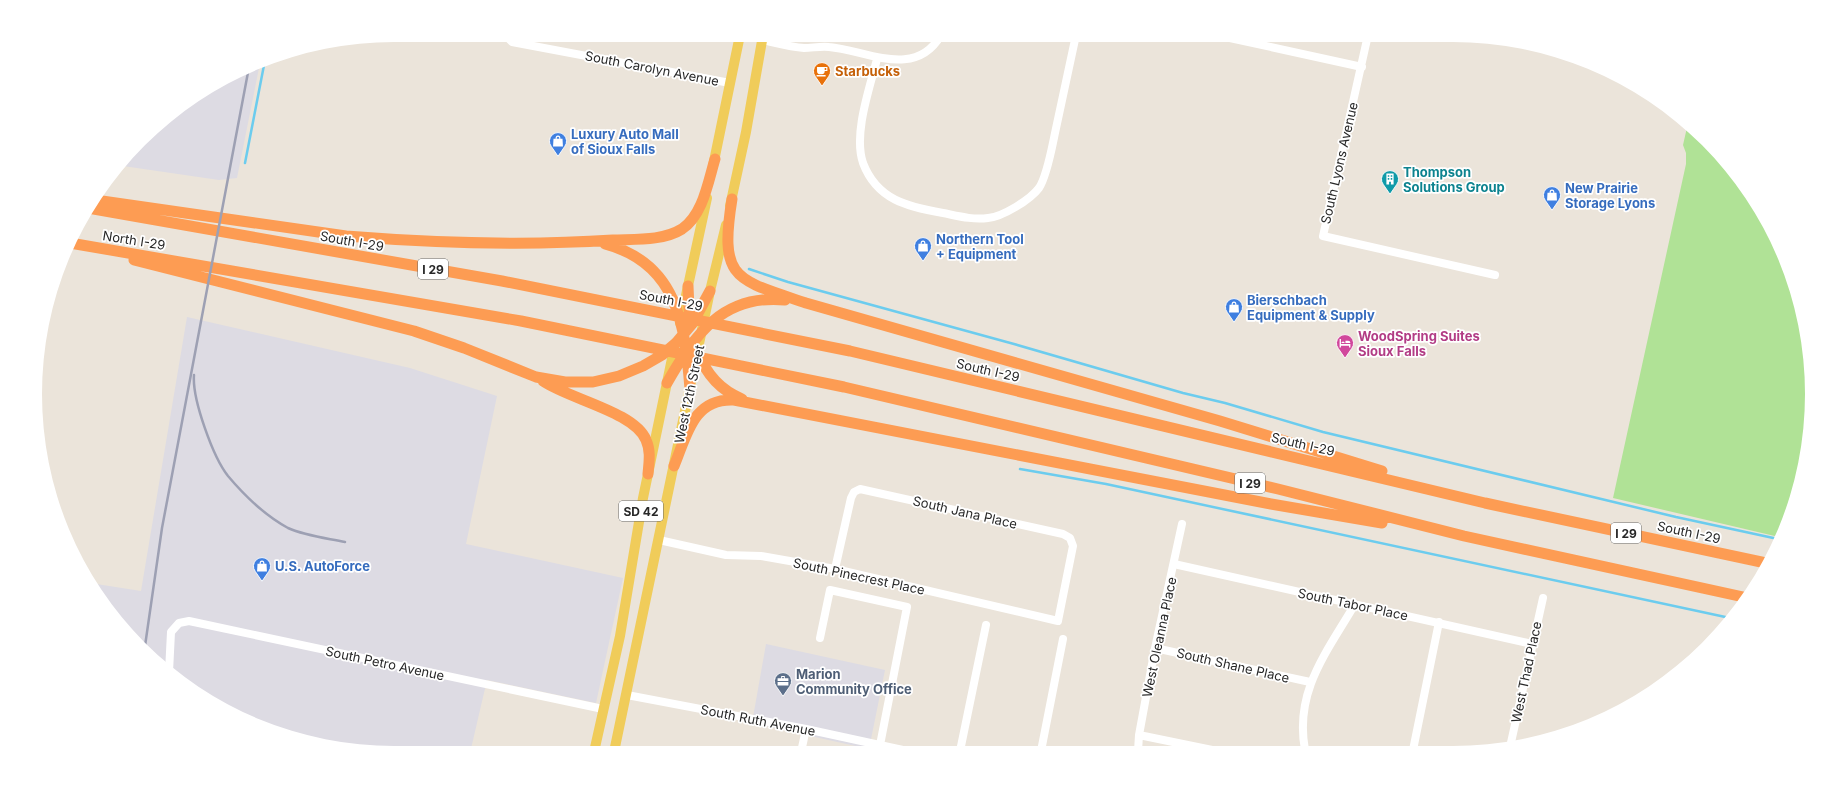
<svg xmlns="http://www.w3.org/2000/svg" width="1847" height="788" viewBox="0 0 1847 788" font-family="Inter,sans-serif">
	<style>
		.industrial { fill: #dddbe3 }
		.green { fill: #b0e296 }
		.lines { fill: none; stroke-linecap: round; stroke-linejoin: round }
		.stream { stroke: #6cccee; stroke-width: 2.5 }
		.minor { stroke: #fff; stroke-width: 8 }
		.major { stroke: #f0cc5a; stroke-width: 10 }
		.highway { stroke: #fd9c53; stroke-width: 11 }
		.rail { stroke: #9da0b3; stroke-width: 2.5 }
		.labels { text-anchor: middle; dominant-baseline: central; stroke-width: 3.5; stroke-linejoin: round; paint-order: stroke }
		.shield { fill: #fff; stroke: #686868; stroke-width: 1 }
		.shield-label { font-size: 12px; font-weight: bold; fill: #282828 }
		.street-label { font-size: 13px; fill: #282828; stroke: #fff }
		.food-label { font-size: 13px; font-weight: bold; fill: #c56008; stroke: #fff; text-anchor: start }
		.shop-label { font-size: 13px; font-weight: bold; fill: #366cbe; stroke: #fff; text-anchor: start }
		.culture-label { font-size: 13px; font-weight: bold; fill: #0d838f; stroke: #fff; text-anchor: start }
		.hotel-label { font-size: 13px; font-weight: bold; fill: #b23c85; stroke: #fff; text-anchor: start }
		.service-label { font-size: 13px; font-weight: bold; fill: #4e5e75; stroke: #fff; text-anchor: start }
	</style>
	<rect width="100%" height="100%" fill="#ebe4da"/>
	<path class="industrial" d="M260,63L237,178L219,180L123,166L157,124L215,83Z
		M187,317L410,368L497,396L466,544L623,578L596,703L487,680L470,753H394L279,734L175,679L95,593L90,583L141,591Z
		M766,644L885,670L869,749L752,723Z"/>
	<path class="green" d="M1688,123L1738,175L1775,235L1800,301L1811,370L1809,441L1793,509L1779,537L1613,498L1686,164V153L1683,145Z"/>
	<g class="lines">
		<path class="stream" d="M245,163L265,60
			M749,269L788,282L1014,344L1183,393L1225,403L1323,432L1676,517L1778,539
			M1020,469L1106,484L1730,618"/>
		<path class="minor" d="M505,35L512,42L730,83
			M1216,35L1362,67
			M1368,35L1323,236L1495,275
			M762,40C776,43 790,47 804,48C812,48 821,46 829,47C866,50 915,80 941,35
			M877,59C870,87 853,134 863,163C877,200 908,207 943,213C958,216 972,220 988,218C1002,217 1030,200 1039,188C1047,176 1052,147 1055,133C1062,100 1069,68 1076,35
			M659,540L726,555L761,556L835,569L1058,621L1073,546L1070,538L1063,534L860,489L854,492L851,498L835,569
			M1174,564L1532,644
			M820,638L830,590L907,607L880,745
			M1155,648L1310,682
			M169,672L171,632L179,623L189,621L603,709
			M627,695L806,729L912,752
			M1139,735L1217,751
			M1510,747L1543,598
			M1305,750C1294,691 1327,652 1355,604
			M1413,750L1439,622
			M960,751L986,625
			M1041,751L1063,639
			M1138,751L1139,735L1155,648L1182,524
			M801,752L806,729"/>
		<path class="major" d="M713,166L740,35
			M730,206L746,132L763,35
			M680,323L707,198
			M594,752L620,636L643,498L675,344
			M614,752L710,291L726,225"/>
		<path class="highway" d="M732,199C719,280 735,279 806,303L1220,421L1382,471
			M95,200L346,236C435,243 525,246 613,240C635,239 663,241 682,229C703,215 708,182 715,159
			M88,208L502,281L850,351L1485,503L1766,563
			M70,243L521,321L844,387L1278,489L1464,536L1748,598
			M605,244C677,263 685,324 690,389
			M134,260L414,331L464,348L536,377L565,382H593L619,376L643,366L662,355L676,343L692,324L710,291
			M688,286L689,309L692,323
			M698,352C706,374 720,390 742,399
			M543,381C569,399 635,412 646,440C651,451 649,462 648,474
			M667,383C695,334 723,294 785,300
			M674,466C687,435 693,398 734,400L1271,504L1382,523"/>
		<path class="rail" d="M194,375C192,399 213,457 228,476C244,495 266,516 288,528C306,536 326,538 345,542
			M145,646L162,528L249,67"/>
	</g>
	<defs>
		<g id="cafe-pin" transform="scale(0.9)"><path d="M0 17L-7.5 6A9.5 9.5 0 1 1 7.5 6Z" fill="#e8710a" stroke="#fff"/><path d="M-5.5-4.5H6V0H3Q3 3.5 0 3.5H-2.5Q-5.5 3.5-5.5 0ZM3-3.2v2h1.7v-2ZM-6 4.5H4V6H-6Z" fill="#fff"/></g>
		<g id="shop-pin" transform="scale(0.9)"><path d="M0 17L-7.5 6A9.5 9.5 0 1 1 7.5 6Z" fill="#3f7fe0" stroke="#fff"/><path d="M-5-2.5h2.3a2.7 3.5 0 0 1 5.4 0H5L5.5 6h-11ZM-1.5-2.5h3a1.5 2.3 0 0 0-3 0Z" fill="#fff"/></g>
		<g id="building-pin" transform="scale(0.9)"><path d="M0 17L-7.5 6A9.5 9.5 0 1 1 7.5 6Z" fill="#0f9aa8" stroke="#fff"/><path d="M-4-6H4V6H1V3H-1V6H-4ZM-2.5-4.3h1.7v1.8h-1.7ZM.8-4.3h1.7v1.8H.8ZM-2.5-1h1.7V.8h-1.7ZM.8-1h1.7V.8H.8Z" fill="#fff"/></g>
		<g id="hotel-pin" transform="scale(0.9)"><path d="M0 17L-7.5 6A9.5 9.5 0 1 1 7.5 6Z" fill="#d1479c" stroke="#fff"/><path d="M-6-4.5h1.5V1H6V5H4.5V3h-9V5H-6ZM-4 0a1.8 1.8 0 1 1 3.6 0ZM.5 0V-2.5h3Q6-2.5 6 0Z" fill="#fff"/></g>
		<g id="office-pin" transform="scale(0.9)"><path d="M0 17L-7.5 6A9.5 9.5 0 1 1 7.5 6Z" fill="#5c6f8a" stroke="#fff"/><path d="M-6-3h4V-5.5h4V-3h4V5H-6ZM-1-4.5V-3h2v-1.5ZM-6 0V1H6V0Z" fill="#fff"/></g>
	</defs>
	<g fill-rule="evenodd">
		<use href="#cafe-pin" x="822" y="71"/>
		<use href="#shop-pin" x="558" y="141"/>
		<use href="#building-pin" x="1390" y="179"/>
		<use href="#shop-pin" x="1552" y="195"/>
		<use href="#shop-pin" x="923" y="246"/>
		<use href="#shop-pin" x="1234" y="307"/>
		<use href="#hotel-pin" x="1345" y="343"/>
		<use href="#shop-pin" x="262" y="566"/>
		<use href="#office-pin" x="783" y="681"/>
	</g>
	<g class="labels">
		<g class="shield">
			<rect x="418" y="259" width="30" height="20" rx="3"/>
			<rect x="1235" y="473" width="30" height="20" rx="3"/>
			<rect x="619" y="501" width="44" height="20" rx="3"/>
			<rect x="1611" y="523" width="30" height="20" rx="3"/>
		</g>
		<g class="shield-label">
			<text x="433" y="269">I 29</text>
			<text x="1250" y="483">I 29</text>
			<text x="641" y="511">SD 42</text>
			<text x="1626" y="533">I 29</text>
		</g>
		<g class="street-label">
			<text transform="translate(652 68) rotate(11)">South Carolyn Avenue</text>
			<text transform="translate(1339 163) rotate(-77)">South Lyons Avenue</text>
			<text transform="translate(134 240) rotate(9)">North I-29</text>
			<text transform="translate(352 241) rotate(10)">South I-29</text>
			<text transform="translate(671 300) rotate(11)">South I-29</text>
			<text transform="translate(988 370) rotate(13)">South I-29</text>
			<text transform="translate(689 394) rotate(-78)">West 12th Street</text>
			<text transform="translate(1303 444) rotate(13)">South I-29</text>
			<text transform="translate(965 512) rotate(13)">South Jana Place</text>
			<text transform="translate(1689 532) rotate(12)">South I-29</text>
			<text transform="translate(859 576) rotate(12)">South Pinecrest Place</text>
			<text transform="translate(1353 604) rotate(12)">South Tabor Place</text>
			<text transform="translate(1159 637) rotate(-78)">West Oleanna Place</text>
			<text transform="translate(385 663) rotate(12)">South Petro Avenue</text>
			<text transform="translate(1233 665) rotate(13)">South Shane Place</text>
			<text transform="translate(1526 672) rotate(-78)">West Thad Place</text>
			<text transform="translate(758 720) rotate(11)">South Ruth Avenue</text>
		</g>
		<g class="food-label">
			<text x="835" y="71">Starbucks</text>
		</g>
		<g class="shop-label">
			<text x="571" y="134">Luxury Auto Mall<tspan x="571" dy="15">of Sioux Falls</tspan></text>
			<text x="1565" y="188">New Prairie<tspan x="1565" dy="15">Storage Lyons</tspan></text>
			<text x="936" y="239">Northern Tool<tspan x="936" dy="15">+ Equipment</tspan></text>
			<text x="1247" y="300">Bierschbach<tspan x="1247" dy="15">Equipment &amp; Supply</tspan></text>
			<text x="275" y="566">U.S. AutoForce</text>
		</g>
		<g class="culture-label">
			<text x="1403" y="172">Thompson<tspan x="1403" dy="15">Solutions Group</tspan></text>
		</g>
		<g class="hotel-label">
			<text x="1358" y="336">WoodSpring Suites<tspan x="1358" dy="15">Sioux Falls</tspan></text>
		</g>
		<g class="service-label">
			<text x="796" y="674">Marion<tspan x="796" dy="15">Community Office</tspan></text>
		</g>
	</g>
	<path d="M0 0H1847V788H0ZM394 42H1453A352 352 0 0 1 1805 394V394A352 352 0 0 1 1453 746H394A352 352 0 0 1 42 394V394A352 352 0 0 1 394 42Z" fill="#fff" fill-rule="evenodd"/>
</svg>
